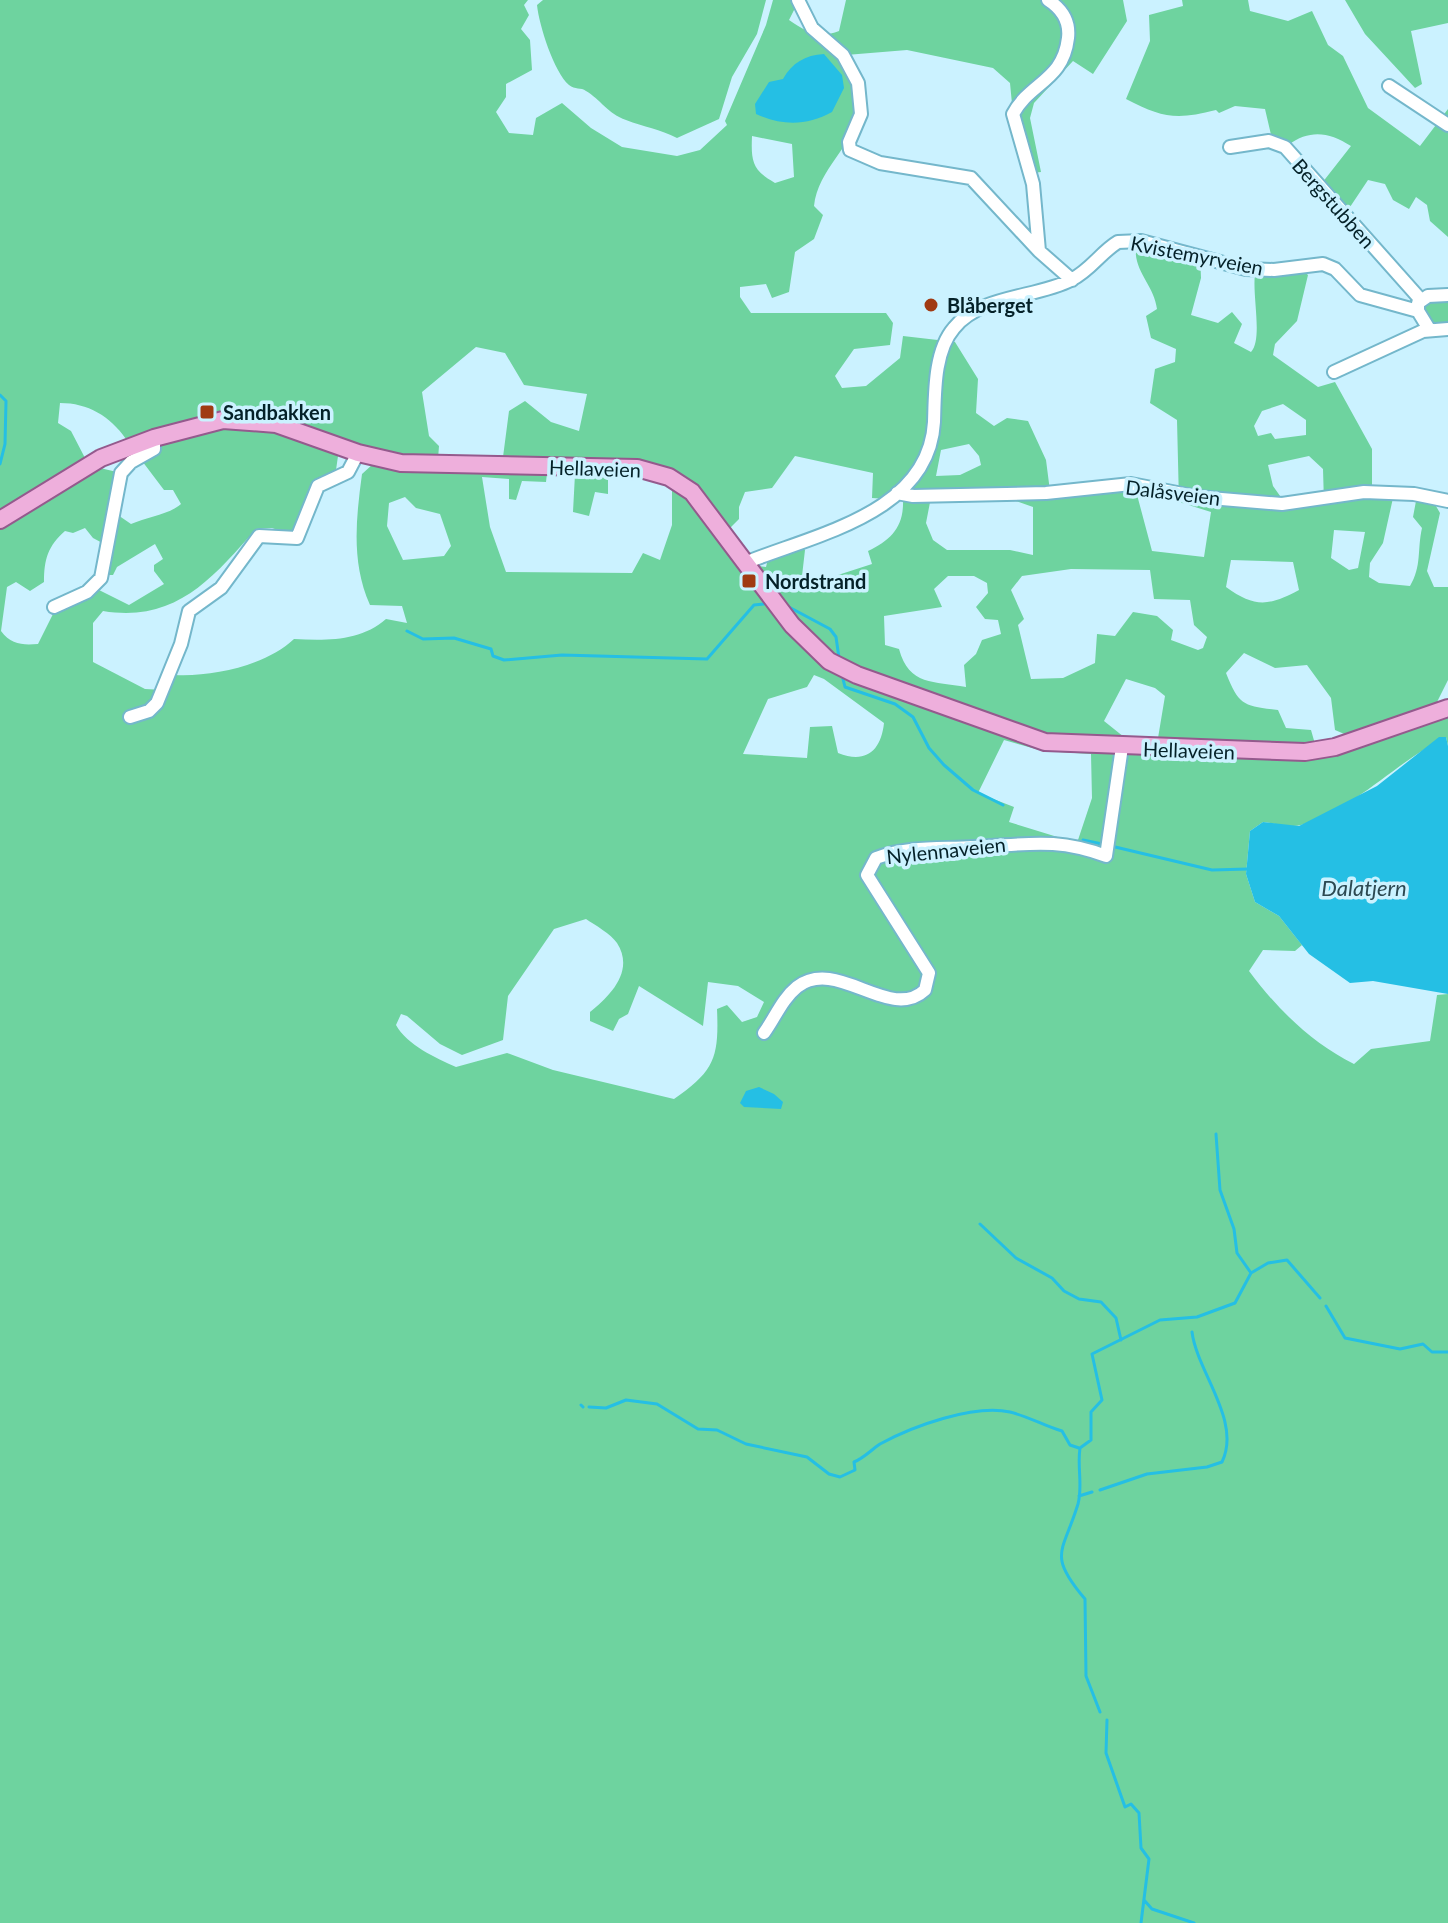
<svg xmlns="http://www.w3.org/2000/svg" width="1448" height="1923" viewBox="0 0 1448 1923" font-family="Lato,sans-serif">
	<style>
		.green { fill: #6ed39f; fill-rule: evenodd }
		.water { fill: #25bfe4 }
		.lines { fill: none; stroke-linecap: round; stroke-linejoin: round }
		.stream { stroke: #25bfe4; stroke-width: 3 }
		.minor-casing { stroke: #74b7cb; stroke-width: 16 }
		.major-casing { stroke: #945a8d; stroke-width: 20 }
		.minor { stroke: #fff; stroke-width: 12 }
		.major { stroke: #eeafdc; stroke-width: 16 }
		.poi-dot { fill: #a03a12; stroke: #cbf2ff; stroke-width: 3 }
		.labels { text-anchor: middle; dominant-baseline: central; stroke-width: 7; stroke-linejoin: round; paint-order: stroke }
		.street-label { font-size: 20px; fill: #042128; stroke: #cbf2ff }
		.poi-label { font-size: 20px; font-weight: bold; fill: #042128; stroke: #cbf2ff; text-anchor: start }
		.water-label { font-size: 22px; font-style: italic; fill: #2c4952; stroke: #cbf2ff }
	</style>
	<rect width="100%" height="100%" fill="#cbf2ff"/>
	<path class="green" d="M0,0H528L524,5L529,15L521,29L530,40L532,70L506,84V97L496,112L509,133L533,135L536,118L562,103L591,128L622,147L677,156L700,150L727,125L725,121L766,25L773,0H793L796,6L789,20C806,32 820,39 839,31L846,0H1123L1127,21L1093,74L1073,61L1034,103L1030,118L1041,172L1033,173L1015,135L1010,83L993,68L907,50L846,55C850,70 862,95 860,110C853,147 818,169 814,206L823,215L814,239L795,252L789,292L772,298L766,284L740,287V297L751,313H886L893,323L890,345L854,349L835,376L842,388L866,386L900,358L903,336L955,342L978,379L976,413L994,426L1007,418L1028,421L1046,460L1051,499L1123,489L1136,491L1152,551L1204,557L1211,512L1179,502L1177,420L1150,403L1155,369L1175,362L1176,349L1151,338L1146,316L1157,309C1154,283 1128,267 1138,239L1200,253L1201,278L1191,315L1218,323L1232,312L1242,324L1234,343L1251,352C1263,339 1252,296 1255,274L1302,269L1308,275L1297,321L1275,344L1273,355L1318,387L1335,382L1372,449V497L1393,498L1383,543L1370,563L1369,577L1379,583L1410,586C1422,566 1417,550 1422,528L1413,517L1416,501H1433L1440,513L1427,571L1434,587H1448V680L1436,704L1440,718L1448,717V746L1446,737C1397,761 1354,810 1301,825C1290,828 1274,823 1263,822L1250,831L1246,874L1255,902L1279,916L1302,945L1295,951L1263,950L1249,971C1277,1009 1312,1043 1354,1064L1371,1049L1430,1041L1437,995L1448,994V1923H0ZM752,136L792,144L794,177L775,183C752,170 751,161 752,136ZM476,347L505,353L524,385L587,394L579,431L551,422L525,401L509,411L503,457L438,459L439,446L429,436L422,392ZM60,403C88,403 110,416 126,439L85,458L71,431L58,423ZM1283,404L1306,420V435L1275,439L1271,433L1258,436L1254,426L1262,411ZM969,444L979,456L981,465L960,475L936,476L941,450ZM136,453L164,490H173L181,504C168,515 147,517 131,524L115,513L117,472L100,468ZM338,456L373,464L362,474C356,519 351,562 370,605L402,606L407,623L386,619C361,641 327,641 294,639C267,665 213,677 175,675L164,690L145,689L93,662V623L103,611C175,623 212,579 256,529L272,528L292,535L314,480L336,470ZM795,456L873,473L872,498L903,500C904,527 891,540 868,551L872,564L804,586L802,576L805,550L801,545L768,559L766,567L758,566L729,529L739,519V507L745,492L772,488ZM1309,456L1323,469L1324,503L1290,510L1273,486L1268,465ZM547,473L575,474L573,512L589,516L595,492L608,494V473L647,476L672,487V525L660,560L643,553L632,573L506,572L490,527L482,477L509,479V499L516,500L522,481L546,482ZM932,492L1010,499L1033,507V555L1010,550H947L933,540L926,523ZM405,497L416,508L440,514L451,546L444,556L403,560L387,526L389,503ZM85,528L93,538L108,546L103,575H113L117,567L155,544L163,559L154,565V571L164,584L129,605L99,590L54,612L38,644C23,645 11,645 1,631L7,587L16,582L30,591L44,582C44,559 48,546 65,531L73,533ZM1334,530L1365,532L1358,568L1349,570L1331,558ZM1231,560L1293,562L1299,590C1269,606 1255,608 1226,587ZM1071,569L1150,570L1154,599L1190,600L1194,625L1207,637L1203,648L1198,650L1171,640L1173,630L1157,616L1133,612L1115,636L1097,634L1095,663L1063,678L1031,679L1018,625L1024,619L1011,590L1022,576ZM948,576H974L987,583L988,593L976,607L985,619L998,620L1001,634L982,640L976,654L964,665L966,687C934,681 909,686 899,649L885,645L884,616L942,607L934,589ZM1244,653L1275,668L1307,665L1331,698L1335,730L1349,736L1315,744L1311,730L1286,728L1278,710C1244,706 1239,706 1226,673ZM814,675L824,679L884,723C881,751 866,764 838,753L832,726L810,727L807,758L743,754L768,699L807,687ZM1126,679L1155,688L1165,696L1158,738L1166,743L1129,741L1104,721ZM1004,740L1043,751L1091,754L1092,798L1077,843L1009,822L1014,807L978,793ZM586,919C595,925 611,934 617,943C635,971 610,996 590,1012V1021L613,1031L619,1019L628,1014L639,986L703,1026L708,982L738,986L764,1002L757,1017L742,1022L727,1005L717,1009C719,1057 715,1071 674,1099L553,1070L507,1053L456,1067C436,1058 407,1045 396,1025L401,1014L407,1016L440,1044L462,1055L503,1040L508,996L554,929Z
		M543,0H766L757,34L732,77L719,119L677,138C660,129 644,127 626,120C608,114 600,99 586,91C581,87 575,90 569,85C554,72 539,25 537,5Z
		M1182,0H1248L1250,11L1288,21L1312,11L1328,45L1343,56L1368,108L1420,146L1448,109V237L1430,221L1427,205L1416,197L1409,209L1393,200L1385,184L1368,180L1348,210L1322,183L1351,146C1329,132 1310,129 1288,145L1272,139L1265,109L1235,106L1219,113L1216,110C1177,120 1162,118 1126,99L1150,41L1149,15L1183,6Z
		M1345,0H1448V23L1411,31L1422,84L1415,88L1365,34Z
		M1448,297V327L1433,325L1424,317L1423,302Z"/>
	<path class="water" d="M824,54L842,75L844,88L832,112C807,126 782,126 756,114L755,104L769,82L783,79C792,63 805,55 824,54Z
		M1439,737H1446L1448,746V994L1373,981L1350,983L1309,954L1279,916L1255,902L1246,874L1250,831L1263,822L1299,826L1377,786Z
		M759,1087L774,1094L783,1102L781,1109L744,1107L740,1103L746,1091Z"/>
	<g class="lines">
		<path class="stream" d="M0,395L6,401L5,444L0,464
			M787,606L830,629L836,637L839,658
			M407,631L423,639L454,638L491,649L493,656L504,660L562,655L707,659L754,605L764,604
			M843,679L845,687L895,704L913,717L929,748L944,765L973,790L1003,805
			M1083,840L1102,844
			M1111,846L1212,870L1248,869
			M1216,1134L1220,1190L1234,1229L1237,1253L1251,1273
			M980,1224L1016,1258L1052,1278L1064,1291L1079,1299L1101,1302L1116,1318L1121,1340
			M1326,1306L1345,1338L1400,1349L1423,1344L1432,1352H1448
			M581,1405L583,1407
			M589,1407L606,1408L626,1400L657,1404L698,1429L717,1430L746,1444L807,1457L829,1474L840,1477L855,1470L854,1462C864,1458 871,1450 880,1444C913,1426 974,1404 1010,1412C1030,1417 1044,1426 1062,1431L1070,1445L1079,1448
			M1100,1490L1147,1474L1207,1467L1222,1462C1242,1421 1197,1372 1192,1332
			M1079,1496L1092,1492
			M1100,1712L1086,1676L1085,1599C1047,1554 1063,1553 1078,1504C1083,1486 1077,1467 1080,1448L1091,1440V1412L1102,1400L1092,1354L1160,1320L1197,1317L1235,1303L1251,1273L1268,1263L1287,1260L1320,1298
			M1107,1720L1106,1753L1125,1807L1131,1804L1139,1813L1141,1848L1149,1859L1141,1923
			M1144,1900L1152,1909L1194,1923"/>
		<g class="minor-casing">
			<path id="minor" d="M798,0L812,28L843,55L858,83L861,114L849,142L850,150L880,163L971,178L1039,251
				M1048,0C1062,9 1070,21 1068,38C1063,81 1030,82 1013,114L1033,184L1039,251L1072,280
				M1389,86L1448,125
				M1230,147L1269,141L1285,147L1421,300
				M1429,329L1418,311V303L1428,296L1448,295
				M1334,372L1423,331L1448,329
				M897,493L913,496L1046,493L1131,484L1198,497L1282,504L1364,492L1414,494L1448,501
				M745,563C813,535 929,514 934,422C935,393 934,351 954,328C980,295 1036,298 1071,280C1091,270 1101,252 1118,242L1141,241L1246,269L1274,270L1323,264L1335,269L1360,295L1418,311
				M54,607L87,592L101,578L121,473L131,462L154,449V438
				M130,717L149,711L157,703L181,644L189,611L221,588L259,536L297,538L318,486L348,472L358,453
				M764,1033C775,1018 782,999 797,987C837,956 890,1023 925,990L929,973L867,875L876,858C908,846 940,849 973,847C1026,845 1055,837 1106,856L1122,747"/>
		</g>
		<g class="major-casing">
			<path id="major" d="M0,520L101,458L154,438L223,420L276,424L358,453L401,463L637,468L669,477L692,492L792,625L829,661L857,675L1045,742L1305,752L1335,747L1448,708"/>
		</g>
		<use href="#minor" class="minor"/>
		<use href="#major" class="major"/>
	</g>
	<g class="poi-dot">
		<circle cx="931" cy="305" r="8"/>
		<rect x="199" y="404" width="16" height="16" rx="4"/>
		<rect x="741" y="573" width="16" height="16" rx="4"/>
	</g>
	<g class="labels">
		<g class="street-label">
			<text transform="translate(1334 203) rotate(48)">Bergstubben</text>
			<text transform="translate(1197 255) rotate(11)">Kvistemyrveien</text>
			<text transform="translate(595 468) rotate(2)">Hellaveien</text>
			<text transform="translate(1173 492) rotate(7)">Dalåsveien</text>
			<text transform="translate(1189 750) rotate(2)">Hellaveien</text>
			<text transform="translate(946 850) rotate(-6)">Nylennaveien</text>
		</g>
		<g class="poi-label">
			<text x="947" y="305">Blåberget</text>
			<text x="223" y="412">Sandbakken</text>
			<text x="765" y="581">Nordstrand</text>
		</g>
		<g class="water-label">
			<text x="1364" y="887">Dalatjern</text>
		</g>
	</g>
</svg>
